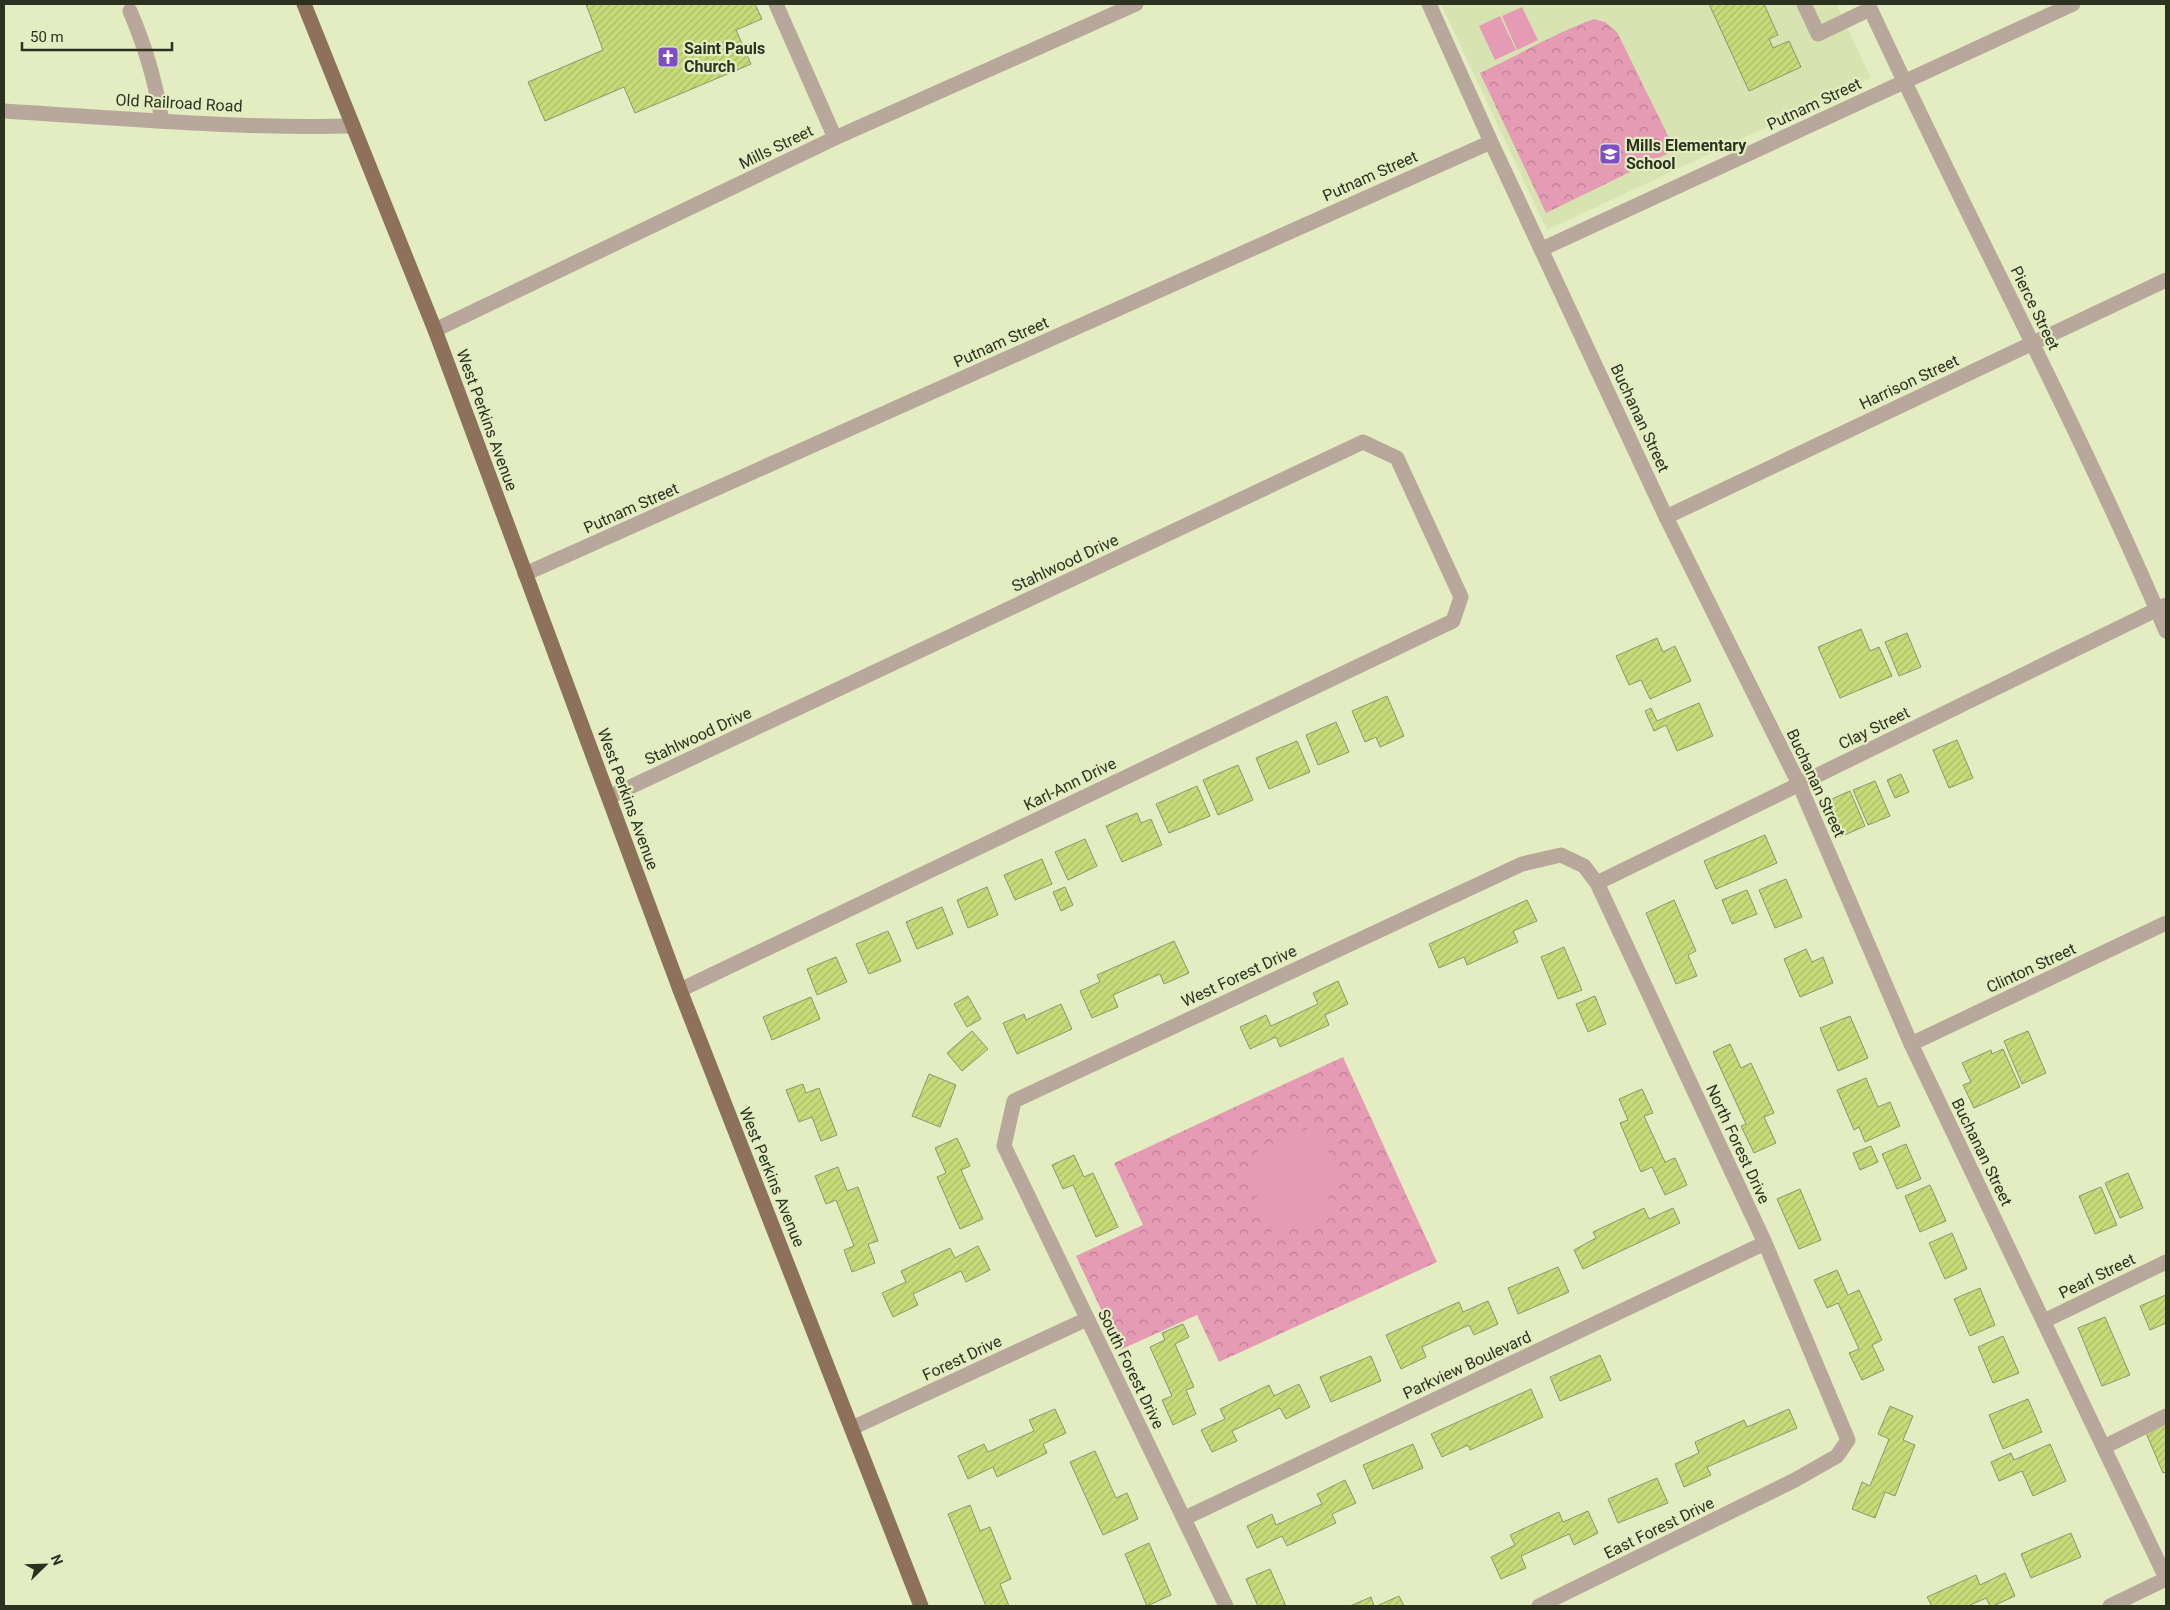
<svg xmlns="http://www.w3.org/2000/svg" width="2170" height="1610" viewBox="0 0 2170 1610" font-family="Roboto,sans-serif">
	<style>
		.built { fill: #d7e3b0 }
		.forest { fill: url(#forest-crowns) }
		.garden { fill: #e69bb4 }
		.building { fill: url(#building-hatch); stroke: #8d966e }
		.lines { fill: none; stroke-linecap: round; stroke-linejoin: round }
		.minor { stroke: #b8a79b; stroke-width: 15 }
		.major { stroke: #8e715b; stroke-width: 15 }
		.labels { text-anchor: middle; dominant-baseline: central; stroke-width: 4.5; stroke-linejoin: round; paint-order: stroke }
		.poi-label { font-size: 16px; font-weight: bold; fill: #2d3120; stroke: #e3edc1; text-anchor: start }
		.street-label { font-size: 16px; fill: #2d3120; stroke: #e3edc1 }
	</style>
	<defs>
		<pattern id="forest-crowns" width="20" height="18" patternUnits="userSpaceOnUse" patternTransform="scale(1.25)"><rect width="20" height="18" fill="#e69bb4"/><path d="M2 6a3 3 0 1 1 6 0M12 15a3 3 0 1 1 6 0" fill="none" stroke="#bb7f92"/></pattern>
		<pattern id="building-hatch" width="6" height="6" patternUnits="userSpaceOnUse" patternTransform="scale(1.25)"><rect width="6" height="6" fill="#c8db79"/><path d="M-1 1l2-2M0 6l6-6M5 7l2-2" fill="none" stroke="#acbc68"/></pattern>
	</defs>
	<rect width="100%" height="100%" fill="#e3edc1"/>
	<path class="built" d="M1441,4H1836L1871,78L1547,230Z"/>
	<path class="forest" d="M1594,19L1605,22L1617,32L1675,150L1546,213L1480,73C1518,55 1555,33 1594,19Z
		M1343,1057L1437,1262L1219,1362L1197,1315L1120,1350L1076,1256L1143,1225L1114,1163Z"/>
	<path class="garden" d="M1522,7L1538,40L1517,50L1502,16Z
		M1500,16L1516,50L1495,60L1479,26Z
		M1318,1124L1338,1176L1319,1218L1274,1237L1248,1173L1258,1151Z"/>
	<path class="building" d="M586,4H755L762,19L736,30L751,64L635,113L624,87L545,121L528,82L603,50Z
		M1709,4H1764L1778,35L1769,39L1773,48L1789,41L1801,67L1749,91Z
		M1861,629L1870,651L1879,647L1892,676L1840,698L1818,647Z
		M1907,633L1921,667L1899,676L1885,642Z
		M1657,638L1663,652L1675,646L1691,681L1650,699L1641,680L1629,685L1616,656Z
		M1387,696L1404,736L1380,747L1376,737L1365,742L1352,711Z
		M1699,703L1713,736L1677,751L1666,725L1654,731L1645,711L1651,708L1657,721Z
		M1336,722L1349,752L1318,765L1306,735Z
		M1957,740L1973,778L1949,788L1933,750Z
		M1297,741L1310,772L1269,789L1256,758Z
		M1238,765L1253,800L1218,815L1203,780Z
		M1901,774L1909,792L1895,798L1887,780Z
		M1875,781L1890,816L1868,825L1853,790Z
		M1197,786L1210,816L1169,833L1156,804Z
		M1850,791L1865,826L1840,837L1825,802Z
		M1137,813L1141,823L1151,819L1162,845L1122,862L1106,826Z
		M1765,835L1777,863L1716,889L1704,861Z
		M1085,839L1097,866L1068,880L1055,852Z
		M1042,859L1052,884L1015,900L1004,875Z
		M1786,879L1802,917L1775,928L1759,890Z
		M987,887L998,915L968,928L957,900Z
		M1065,887L1073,905L1061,911L1053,892Z
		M1747,890L1757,914L1732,924L1722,900Z
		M1527,900L1537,921L1513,931L1518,942L1467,965L1464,957L1439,968L1429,944Z
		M1674,900L1696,951L1688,955L1697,976L1676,984L1646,913Z
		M942,907L953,934L917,949L906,922Z
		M888,931L901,961L869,974L856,944Z
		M1174,941L1189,973L1164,984L1160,974L1113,995L1118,1007L1092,1018L1080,991L1100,982L1097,975Z
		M1564,947L1582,990L1558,999L1541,957Z
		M1806,949L1812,962L1823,957L1833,983L1800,997L1784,959Z
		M836,957L847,982L817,995L807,969Z
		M1338,981L1348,1004L1325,1015L1329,1025L1280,1047L1276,1037L1250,1049L1240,1027L1266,1015L1271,1026L1318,1004L1313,993Z
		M968,996L981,1019L967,1027L954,1004Z
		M1595,996L1606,1024L1588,1032L1576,1004Z
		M811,997L820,1019L772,1040L763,1017Z
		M1061,1004L1072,1029L1017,1054L1003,1023L1024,1014L1026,1020Z
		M1850,1016L1868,1058L1838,1071L1820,1028Z
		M972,1031L988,1049L962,1071L947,1053Z
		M2028,1031L2046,1073L2022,1084L2004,1041Z
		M1730,1044L1741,1068L1751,1063L1774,1113L1764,1117L1776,1143L1754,1153L1741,1126L1746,1124L1713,1052Z
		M2003,1049L2020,1087L1974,1108L1963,1085L1971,1082L1962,1063L1991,1050L1992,1054Z
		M929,1074L956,1085L940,1127L912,1116Z
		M1866,1078L1878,1107L1890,1102L1900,1126L1865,1142L1859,1127L1854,1130L1837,1090Z
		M803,1084L806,1093L819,1088L837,1135L821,1141L812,1117L799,1122L786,1090Z
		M1642,1089L1653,1113L1644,1116L1665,1162L1675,1158L1687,1185L1665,1195L1652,1167L1641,1172L1620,1123L1628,1120L1619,1099Z
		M957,1138L970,1166L961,1170L983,1219L960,1229L937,1177L946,1173L935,1148Z
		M1906,1144L1921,1179L1897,1189L1882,1154Z
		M1871,1146L1878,1162L1860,1170L1853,1153Z
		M1074,1155L1084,1177L1093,1173L1118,1227L1096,1237L1073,1185L1063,1189L1052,1165Z
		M838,1167L847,1191L858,1187L878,1241L868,1244L875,1263L852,1272L844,1250L854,1246L836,1200L826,1204L815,1176Z
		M2128,1173L2143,1208L2120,1218L2105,1183Z
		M1930,1185L1946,1221L1920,1232L1905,1196Z
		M2101,1187L2117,1225L2095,1234L2079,1196Z
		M1800,1189L1821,1240L1799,1249L1777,1199Z
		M1644,1208L1649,1219L1673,1208L1680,1223L1583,1269L1574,1250L1596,1238L1593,1232Z
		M1952,1233L1967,1269L1945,1279L1929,1243Z
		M978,1246L990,1270L966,1282L961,1271L913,1294L918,1305L893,1317L882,1293L906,1282L901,1271L950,1248L955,1258Z
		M1558,1267L1569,1292L1518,1314L1508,1288Z
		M1837,1270L1848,1295L1859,1290L1882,1340L1872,1345L1884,1370L1862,1380L1849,1353L1859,1349L1838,1303L1827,1308L1814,1280Z
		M1980,1288L1995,1325L1970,1336L1954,1299Z
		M2166,1295V1323L2150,1330L2140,1306Z
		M1488,1301L1498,1324L1474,1335L1469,1325L1422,1347L1426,1357L1401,1369L1386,1335L1459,1302L1463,1312Z
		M2105,1317L2130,1375L2102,1386L2078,1328Z
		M1183,1324L1189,1337L1175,1344L1194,1387L1186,1390L1196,1414L1173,1425L1162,1400L1172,1396L1150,1347L1165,1340L1162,1333Z
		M2003,1336L2019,1373L1993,1383L1978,1347Z
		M1600,1355L1611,1380L1560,1401L1550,1377Z
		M1371,1356L1381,1381L1331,1402L1320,1377Z
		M1299,1384L1310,1407L1286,1419L1280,1408L1232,1431L1237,1441L1212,1452L1201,1430L1225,1419L1220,1409L1269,1385L1274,1396Z
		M1531,1389L1543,1417L1470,1450L1468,1445L1442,1457L1431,1434Z
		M2028,1399L2042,1432L2003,1449L1989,1415Z
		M1890,1406L1913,1416L1903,1440L1915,1445L1895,1496L1885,1492L1875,1518L1852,1509L1862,1482L1870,1486L1889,1439L1878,1434Z
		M1055,1409L1066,1433L1043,1444L1047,1453L997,1477L993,1467L968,1479L958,1456L984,1444L988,1452L1034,1431L1029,1420Z
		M1789,1409L1797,1428L1707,1467L1711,1475L1684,1487L1675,1464L1699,1453L1695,1442L1744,1420L1747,1427Z
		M2166,1418V1472L2163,1473L2144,1428Z
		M1413,1444L1423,1468L1373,1489L1363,1465Z
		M2050,1444L2066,1481L2033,1496L2022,1471L1999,1481L1991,1462L2011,1453L2014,1460Z
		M1095,1451L1116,1498L1127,1493L1138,1519L1103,1535L1070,1462Z
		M1657,1478L1668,1503L1618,1523L1608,1499Z
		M1345,1480L1356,1503L1332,1514L1336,1523L1287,1546L1282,1536L1257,1548L1247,1526L1272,1514L1276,1525L1322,1504L1317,1494Z
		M970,1505L980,1531L990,1527L1011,1579L1000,1584L1009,1606H986L948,1514Z
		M1588,1511L1598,1533L1574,1545L1569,1534L1521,1556L1526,1568L1501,1579L1491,1557L1515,1545L1510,1535L1559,1512L1563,1522Z
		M2071,1533L2081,1557L2031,1578L2021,1554Z
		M1149,1543L1171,1595L1147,1606L1125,1554Z
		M1270,1569L1286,1606H1258L1246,1579Z
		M2005,1573L2015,1596L1993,1606H1990L1986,1598L1968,1606H1932L1927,1597L1976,1575L1980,1585Z
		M1399,1596L1404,1606H1377Z
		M1371,1597L1374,1606H1350Z"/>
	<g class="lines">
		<path class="minor" d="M776,4L835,138
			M1429,4L1491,142L1666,517L1799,784L1911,1044L2166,1578
			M1804,4L1818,34L1870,9
			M1868,4C1965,214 2075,418 2166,631
			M130,11C146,49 155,80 162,121
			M4,111C120,118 237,129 353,126
			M1542,249L2073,4
			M435,330L835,138L1136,4
			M1666,517L2166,280
			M525,574L1491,142
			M609,797L1363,442L1397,458L1461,597L1453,621L680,990
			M1597,883L2166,605
			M1911,1044L2166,923
			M2044,1321L2166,1262
			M852,1428L1087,1319
			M2104,1447L2166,1416
			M1185,1518L1765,1243
			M1226,1606L1004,1146L1014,1101L1522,864L1561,855L1584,866L1597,883L1765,1243L1848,1440L1837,1456L1795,1480L1539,1606
			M2110,1606L2166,1579"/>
		<path class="major" d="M304,4L435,330L680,990L921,1606"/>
	</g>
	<defs>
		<g id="church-square" transform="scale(1.125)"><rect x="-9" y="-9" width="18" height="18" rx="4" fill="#7d4ec6" stroke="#e3edc1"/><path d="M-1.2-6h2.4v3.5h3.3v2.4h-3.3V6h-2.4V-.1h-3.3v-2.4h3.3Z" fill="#fff"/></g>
		<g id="school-square" transform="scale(1.125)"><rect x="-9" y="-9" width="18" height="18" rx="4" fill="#7d4ec6" stroke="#e3edc1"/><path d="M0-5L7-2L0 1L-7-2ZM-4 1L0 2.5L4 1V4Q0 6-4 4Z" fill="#fff"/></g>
	</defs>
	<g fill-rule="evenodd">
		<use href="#church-square" x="668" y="57"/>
		<use href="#school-square" x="1610" y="154"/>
	</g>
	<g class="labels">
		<g class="poi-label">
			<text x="684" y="48">Saint Pauls<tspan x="684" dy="18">Church</tspan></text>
			<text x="1626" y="145">Mills Elementary<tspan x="1626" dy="18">School</tspan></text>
		</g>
		<g class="street-label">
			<text transform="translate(179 103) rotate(3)">Old Railroad Road</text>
			<text transform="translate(1814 104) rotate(-25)">Putnam Street</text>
			<text transform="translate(776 147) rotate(-26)">Mills Street</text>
			<text transform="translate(1370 176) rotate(-24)">Putnam Street</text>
			<text transform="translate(2035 308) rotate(64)">Pierce Street</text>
			<text transform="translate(1001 342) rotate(-24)">Putnam Street</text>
			<text transform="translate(1909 382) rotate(-25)">Harrison Street</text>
			<text transform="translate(1640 418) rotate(65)">Buchanan Street</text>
			<text transform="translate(487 420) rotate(70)">West Perkins Avenue</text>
			<text transform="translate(631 508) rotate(-24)">Putnam Street</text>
			<text transform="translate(1065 563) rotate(-25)">Stahlwood Drive</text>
			<text transform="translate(1874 728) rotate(-26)">Clay Street</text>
			<text transform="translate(698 736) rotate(-25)">Stahlwood Drive</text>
			<text transform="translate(1816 783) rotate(65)">Buchanan Street</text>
			<text transform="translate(1070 784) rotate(-26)">Karl-Ann Drive</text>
			<text transform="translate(628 799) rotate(70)">West Perkins Avenue</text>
			<text transform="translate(2031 968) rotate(-25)">Clinton Street</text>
			<text transform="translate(1239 976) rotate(-25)">West Forest Drive</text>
			<text transform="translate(1738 1144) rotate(65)">North Forest Drive</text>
			<text transform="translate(1982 1152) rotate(64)">Buchanan Street</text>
			<text transform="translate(772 1177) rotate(68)">West Perkins Avenue</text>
			<text transform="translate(2097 1276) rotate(-26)">Pearl Street</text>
			<text transform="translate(962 1358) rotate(-25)">Forest Drive</text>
			<text transform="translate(1467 1365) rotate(-25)">Parkview Boulevard</text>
			<text transform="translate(1131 1369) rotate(64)">South Forest Drive</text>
			<text transform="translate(1659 1528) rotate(-26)">East Forest Drive</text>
		</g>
	</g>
	<rect width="2170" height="1610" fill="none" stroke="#2d3120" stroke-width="10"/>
	<g transform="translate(45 1565) rotate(67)" stroke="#e3edc1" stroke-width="4" paint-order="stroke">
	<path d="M0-4L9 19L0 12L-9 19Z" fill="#2d3120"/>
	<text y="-8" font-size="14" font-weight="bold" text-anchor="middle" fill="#2d3120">N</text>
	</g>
	<path d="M22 42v8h150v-8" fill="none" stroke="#2d3120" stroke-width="2.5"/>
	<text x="30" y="42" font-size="15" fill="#2d3120" stroke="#e3edc1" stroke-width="4" paint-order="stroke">50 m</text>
</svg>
